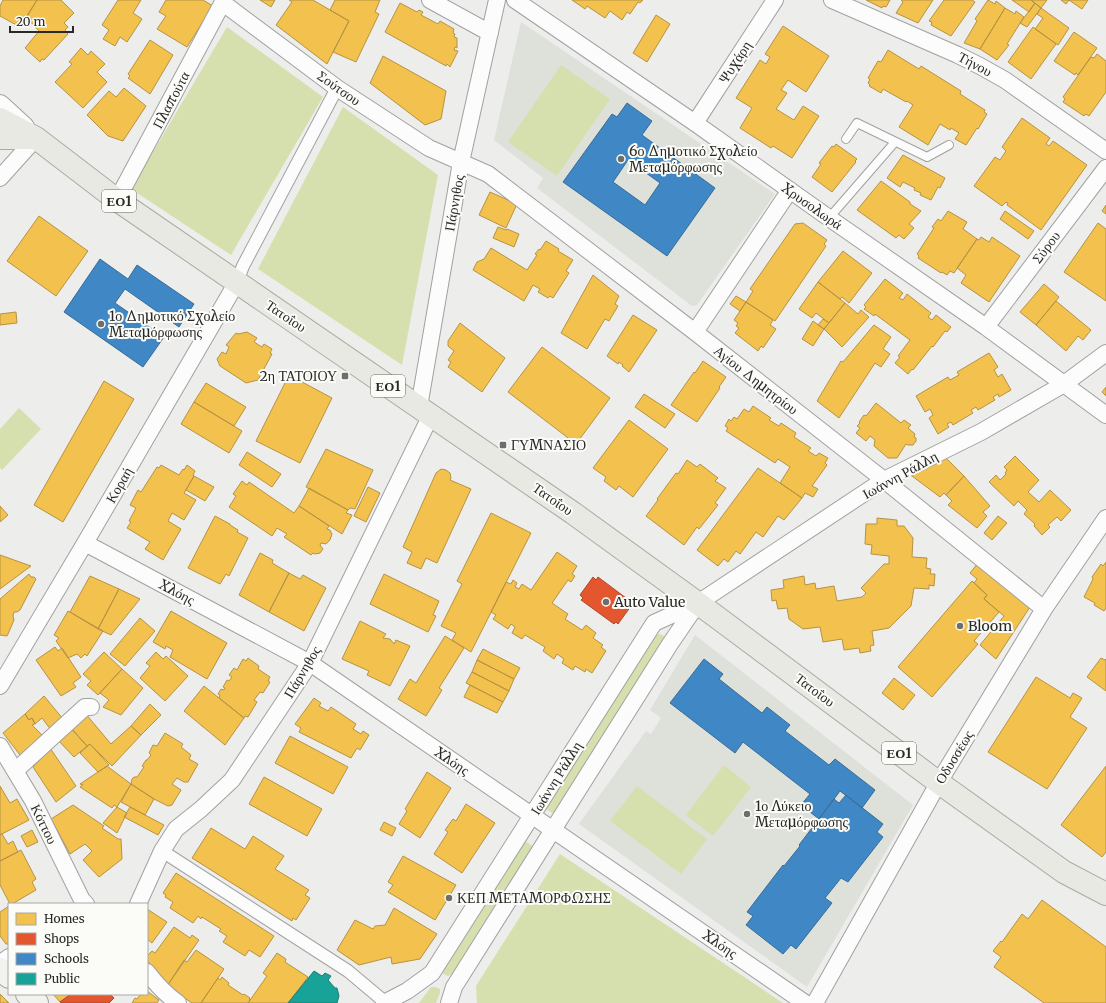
<svg xmlns="http://www.w3.org/2000/svg" width="1106" height="1003" viewBox="0 0 1106 1003" font-family="Merriweather,serif">
	<style>
		.built { fill: #dee0da }
		.green { fill: #d5e0ae }
		.homes { fill: #f2c14e; stroke: #b69343 }
		.shops { fill: #e4572e; stroke: #ac492c }
		.schools { fill: #3f88c5; stroke: #386c96; fill-rule: evenodd }
		.public { fill: #17a398; stroke: #1c7e76 }
		.lines { fill: none; stroke-linecap: round; stroke-linejoin: round }
		.service-casing { stroke: #a1a1a0; stroke-width: 10 }
		.pedestrian-casing { stroke: #a1a1a0; stroke-width: 14 }
		.minor-casing { stroke: #a1a1a0; stroke-width: 18 }
		.tertiary-casing { stroke: #a1a1a0; stroke-width: 22 }
		.secondary-casing { stroke: #a1a1a0; stroke-width: 24 }
		.primary-casing { stroke: #a9aca0; stroke-width: 24 }
		.service { stroke: #fcfcfc; stroke-width: 8 }
		.pedestrian { stroke: #fcfcfc; stroke-width: 12 }
		.minor { stroke: #fcfcfc; stroke-width: 16 }
		.tertiary { stroke: #fcfcfc; stroke-width: 20 }
		.secondary { stroke: #f2f2ef; stroke-width: 22 }
		.primary { stroke: #e7e9e2; stroke-width: 22 }
		.poi-dot { fill: #6e6e6d; stroke: #fbfcf8; stroke-width: 1.5 }
		.labels { text-anchor: middle; dominant-baseline: central; stroke-width: 4; stroke-linejoin: round; paint-order: stroke }
		.shield { fill: #fbfcf8; stroke: #686866; stroke-width: 1 }
		.shield-label { font-size: 13px; font-weight: bold; fill: #292928 }
		.street-label { font-size: 14px; fill: #292928; stroke: #fbfcf8 }
		.poi-label { font-size: 14px; fill: #292928; stroke: #fbfcf8; text-anchor: start }
	</style>
	<rect width="100%" height="100%" fill="#ededec"/>
	<path class="built" d="M521,22L775,194L697,305L692,306L537,188L543,178L494,140Z
		M695,635L913,805L807,987L579,824L646,731L651,734L661,718L650,710Z"/>
	<path class="green" d="M227,27L323,97L231,255L131,189Z
		M561,65L610,99L557,176L508,142Z
		M343,107L438,175L402,365L258,269Z
		M19,408L41,429L2,470L0,468V429Z
		M659,634L664,636L665,643L557,811L552,813L546,809L547,803L654,636Z
		M724,765L751,787L713,836L686,815Z
		M637,786L707,839L681,874L610,821Z
		M527,842L532,846L531,853L454,973L448,976L443,974L444,967L521,845Z
		M560,854L783,1003H477L476,986Z
		M431,987H436L440,989V993L436,1003H419Z"/>
	<path class="homes" d="M3,0H37L22,25L18,24V26L0,16V6Z
		M37,0H61L74,13L64,23L68,27L65,30L68,34L44,60L42,59L40,62L25,48L39,31L26,17Z
		M118,0H141L133,13L142,19L127,42L120,37L115,46L103,39L109,30L102,25Z
		M166,0H203L213,6L187,47L157,29L166,16L159,12Z
		M260,0H275L271,7Z
		M289,0H313L349,21L327,64L276,25L292,2Z
		M335,0H380L375,12L379,14L356,62L333,52L349,21L330,10Z
		M572,0H643L640,3L638,2L630,14L627,12L622,20L610,11L605,18L587,6L585,9Z
		M866,0H890L886,7L883,6L882,8Z
		M901,0H933L918,23L896,13L903,2Z
		M944,0H972L975,2L951,36L931,25L932,22L929,21Z
		M988,0L995,4L996,1L1005,8L980,49L964,43L977,21L975,19Z
		M1012,0H1031L1035,3L1029,12Z
		M1031,0H1047L1041,8Z
		M1061,0H1088L1082,9L1069,0L1066,4Z
		M400,3L417,12L419,10L423,12L421,15L438,24L440,21L454,29L453,33L455,34L454,37L457,38V48L455,47L454,50L458,51L450,67L447,64L446,66L385,32Z
		M1035,3L1041,8L1027,27L1020,23Z
		M1005,8L1015,14L1016,11L1024,17L1007,44L1009,45L997,60L980,49Z
		M1041,8L1069,28L1058,45L1035,29L1043,18L1037,14Z
		M656,15L670,24L647,62L633,53Z
		M783,26L829,56L806,92L788,80L781,90L787,93L776,109L794,120L803,106L819,116L792,158L773,146L771,148L740,128L752,108L736,98L760,60L766,64L770,57L765,54Z
		M1033,27L1056,44L1031,79L1008,62Z
		M1074,32L1097,48L1078,75L1076,73L1075,75L1054,61Z
		M150,40L173,55L150,94L128,78L130,76L128,74Z
		M81,48L88,55L91,51L105,64L97,72L107,82L83,108L55,82L72,64L69,62Z
		M888,50L919,69L921,66L961,91L960,94L985,110L984,112L987,114L978,129L977,128L966,145L955,139L959,133L951,128L950,130L940,124L928,145L899,127L913,105L907,101L906,102L883,89L881,93L869,86L870,85L868,83L870,79L868,78L878,61L881,62Z
		M1097,54L1106,61V92L1089,116L1086,114L1084,116L1063,102L1065,99L1063,97L1091,57L1094,58Z
		M383,56L446,91L441,119L425,125L370,83Z
		M124,88L146,106L123,141L108,136L87,115L109,91L116,97Z
		M1022,118L1050,138L1046,144L1049,146L1053,141L1087,165L1041,230L1007,205L1008,203L1006,202L1002,206L974,186L995,157L1000,160L1006,151L1002,147Z
		M836,144L857,159L855,161L856,162L832,192L812,177L821,164L819,163L832,146L834,147Z
		M903,155L945,178L940,188L938,187L931,200L920,195L921,193L914,190L915,188L903,182L900,187L887,178Z
		M881,181L910,202V204L921,211L909,224L914,228L904,239L899,235L896,238L857,210Z
		M490,192L517,204L506,228L479,215Z
		M1106,205V214L1102,211Z
		M948,211L967,222L963,229L977,239L954,273L950,271L947,275L942,272L941,273L918,258L919,256L917,254L934,228L932,227L938,219L941,221Z
		M1005,211L1034,231L1028,239L1000,219Z
		M39,216L88,251L56,296L7,261Z
		M803,223L827,240L824,244L826,246L775,321L746,302L753,291L750,289L795,224Z
		M1098,223L1106,229V301L1064,272Z
		M498,227L506,230L507,229L519,234L514,247L493,238Z
		M981,237L989,242L992,237L1020,256L989,302L961,283L966,275L957,268L977,239L979,240Z
		M546,241L559,249L558,251L573,260L566,271L569,273L553,298L550,296L548,298L538,292L540,289L533,285L524,301L473,270L477,262L484,259L491,248L527,270L537,255L535,254L539,249L540,250Z
		M843,251L872,273L849,303L842,297L840,299L818,282Z
		M593,275L619,296L615,304L618,306L609,321L605,319L587,349L561,333Z
		M885,279L903,293L899,298L903,300L907,294L931,313L928,317L932,320L936,315L951,327L947,332L945,331L933,347L932,346L913,370L912,369L908,374L895,363L900,357L898,356L910,340L875,314L874,316L864,309L866,307L864,305Z
		M818,282L845,303L829,323L816,313L812,318L799,309Z
		M1044,284L1059,297L1036,325L1020,312Z
		M736,296L746,302L740,311L730,304Z
		M1056,301L1091,330L1083,340L1078,336L1066,351L1036,325Z
		M746,302L773,320L770,325L776,329L763,348L761,346L758,351L735,333L739,328L736,326L738,323L734,320Z
		M845,303L858,314L861,310L869,317L842,347L824,329Z
		M16,312L17,323L0,325V314Z
		M633,315L657,330L629,372L622,366L623,365L619,362L618,364L607,356Z
		M823,319L829,323L824,329L818,325Z
		M813,321L824,329L813,346L802,339Z
		M460,323L505,358L482,392L448,367L451,362L448,360L454,351L448,346V341Z
		M874,325L891,337L883,349L890,354L881,367L875,363L839,418L817,401L841,361L843,362Z
		M247,332L257,338L254,342L262,347L264,344L272,349L270,353L272,354L258,380L246,383L220,366L217,359L222,352L226,354L229,347L226,345L236,333L238,334Z
		M542,347L610,398L576,444L508,392Z
		M989,353L998,367L994,370L998,377L1002,374L1011,390L999,397L998,394L993,397L995,400L978,410L976,407L971,410L973,413L953,425L951,422L947,424L949,427L938,434L929,418L933,415L930,409L925,412L916,396L948,377L950,380L959,375L957,372Z
		M703,361L726,377L719,387L720,388L697,422L671,405L694,372L695,373Z
		M289,375L332,398L300,463L256,441Z
		M104,381L134,399L63,522L34,505Z
		M206,383L246,407L234,426L194,402Z
		M1106,387V396L1102,392Z
		M644,394L675,414L665,428L635,407Z
		M194,402L242,431L229,453L181,424Z
		M876,403L901,423L904,420L911,425L908,428L915,434L914,437L916,438V441L913,445H908L906,444L897,458H888L874,446L875,440L870,436L866,441L856,433L860,428L857,426L860,423L859,422L864,415L866,416Z
		M753,406L771,418L769,420L779,426L781,423L796,433L794,437L811,448L808,451L816,456L819,453L828,458L825,463L827,465L812,486L818,489L813,497L805,493L802,498L780,483L790,467L778,459L775,463L726,431L728,428L725,426L729,419L731,421L734,417L737,419L744,409L749,412Z
		M629,420L668,449L633,497L619,486L616,490L604,481L606,477L593,468Z
		M326,449L373,470L355,509L350,508L348,510L306,487Z
		M247,452L281,474L272,487L239,465Z
		M1015,456L1039,480L1028,492L1039,502L1050,490L1071,510L1061,521L1057,517L1048,525L1050,527L1042,535L1034,526L1035,524L1024,514L1027,510L1018,501L1014,506L989,482L996,475L1000,480L1006,474L1005,473L1007,470L1004,467Z
		M945,457L964,476L946,495L944,493L940,497L912,476Z
		M687,460L697,467L700,464L718,478L715,481L726,488L715,503L718,505L699,529L697,527L684,545L646,516L658,500L657,499L676,473L678,474Z
		M161,465L179,475L183,469L184,470L187,465L195,471L193,475L194,476L184,493L196,500L184,520L172,513L168,521L181,529L163,560L145,549L150,542L127,528L131,522L129,521L136,508L130,505L138,490L141,492L157,467L159,468Z
		M758,468L802,498L784,520L778,516L763,537L756,532L740,554L736,551L728,562L724,559L718,566L697,550Z
		M441,469L446,470L450,473L451,478L450,480L471,489L437,563L426,558L421,569L407,563L412,552L403,547L436,473Z
		M194,476L214,487L205,501L186,490Z
		M964,476L990,506L983,512L987,516L977,528L948,505L952,501L946,495Z
		M242,481L247,485L249,482L294,513L299,506L329,526L327,529L330,530L332,534L330,540L326,544L321,543L320,545L323,549L320,553L315,554L313,553L311,555L284,537L287,534L277,528L272,536L229,507L236,496L233,494Z
		M368,487L380,493L366,522L354,516Z
		M309,488L348,510L346,513L352,515L342,534L299,506Z
		M0,506L8,515L0,522Z
		M491,513L531,533L471,652L452,640L456,633L441,626L462,584L457,581Z
		M215,516L230,524V525L238,530L237,532L248,538L229,576L226,574L220,584L188,568Z
		M998,516L1007,523L992,540L984,533Z
		M877,518L897,520V526H904L913,538L912,557L927,558L926,568L931,569L930,574H935L934,586L929,585V589L914,588L911,606L889,628L872,631L874,645L870,646L871,651L860,653L859,648L844,650L842,639L823,642L820,627L803,629L789,619L787,608L778,609L776,600L772,601L771,590L784,588L783,580L804,576L805,585L815,583L816,589L834,586L837,601L862,597L866,593L861,588L884,564H889V556L871,554L872,545L865,544L866,524H877Z
		M557,552L577,566L572,574L575,576L571,582L568,580L552,603L568,614L565,619L582,630L586,625L596,633L593,638L603,645L601,647L606,651L592,673L586,669L585,672L575,666L573,670L562,663L564,659L557,654L554,659L543,651L545,647L525,635L522,639L512,633L515,627L511,624L508,629L493,619L496,615L491,612L506,582L511,584L513,580L517,583L515,587L519,589L522,584L531,590Z
		M260,553L273,560L272,563L289,573L269,612L239,595Z
		M0,555L31,566L0,589Z
		M1106,562V608L1104,611L1094,605L1095,603L1084,597L1093,579L1092,577L1101,564L1103,566Z
		M978,563L1030,607L996,659L980,645L1004,616L984,599L987,595L974,583L977,579L970,573Z
		M289,573L300,579L303,575L326,588L304,631L269,612Z
		M29,574L31,577H34L36,579L20,610L17,612H14L13,616L14,620L8,634L7,636L0,635V599Z
		M384,574L439,601L433,615L436,616L428,632L370,604Z
		M90,576L119,589L98,629L70,612Z
		M972,581L987,595L984,599L999,612L974,641L978,644L932,697L898,667Z
		M119,589L140,599L111,635L98,629Z
		M68,611L103,631L87,656L85,654L81,658L77,654L68,658L56,641L59,638L54,635Z
		M171,611L227,643L207,679L170,657L173,650L166,646L165,649L153,642Z
		M140,618L155,631L125,666L110,654Z
		M360,621L386,634L383,638L390,639L394,644L396,640L410,646L390,686L367,675L369,671L342,659Z
		M445,636L464,648L439,688L442,690L426,716L398,699L410,679L416,683Z
		M55,647L58,651L62,648L81,677L73,683L76,687L61,696L36,660Z
		M483,649L520,668L514,679L477,660Z
		M104,652L122,669L98,695L87,685L91,681L83,674Z
		M156,652L163,659L166,656L188,676L165,701L140,678L150,666L146,663Z
		M248,658L259,666L258,669L270,677L268,681L270,682L263,693L260,692L254,700L257,702L248,717L245,716L244,718L219,698L220,695L218,694L221,689L224,690L225,688L223,687L227,680L229,681L232,677L229,675L234,668L237,670L243,659L246,661Z
		M1101,658L1105,660L1106,659V691L1087,677Z
		M477,660L514,679L509,691L472,672Z
		M122,669L143,688L121,715L103,707L109,700L100,693Z
		M472,672L509,691L503,702L466,683Z
		M1036,677L1070,698L1073,693L1082,698L1070,717L1087,728L1047,789L988,752Z
		M894,678L915,695L903,710L882,693Z
		M470,685L503,702L497,713L464,697Z
		M204,686L244,718L225,745L184,711Z
		M44,696L63,719L51,730L42,718L35,724L32,718L29,720L25,714Z
		M314,698L321,703L319,706L328,711L331,707L356,724L353,729L361,734L363,731L369,735L360,750L357,748L351,758L299,732L301,728L295,724Z
		M150,704L161,715L141,735L131,726Z
		M85,713L111,744L131,726L141,735L112,766L90,744L87,746L69,726Z
		M25,714L29,720L32,718L35,724L32,725L43,736L20,755L3,733Z
		M69,726L87,746L74,757L57,739Z
		M165,733L183,744L181,747L191,755L189,759L198,764L188,782H184L177,778L172,784L181,790L172,805L168,806L154,799L131,784L132,779L134,777H137L144,767L142,766L146,760H147L151,755L149,753L153,745L157,746Z
		M290,736L348,767L333,794L275,763Z
		M90,744L109,765L98,772L80,753Z
		M50,748L76,786L56,802L33,767Z
		M107,766L131,784L117,807L114,805L112,808L80,787L83,785L80,784Z
		M1106,766V852L1102,857L1061,825Z
		M427,772L451,788L420,838L399,824L407,811L405,809Z
		M264,777L322,809L307,836L249,804Z
		M131,784L154,799L145,815L121,802Z
		M0,786L10,803L17,799L29,820L0,835Z
		M466,804L495,823L462,873L434,854L448,832L445,830L453,819L456,821Z
		M73,805L104,826L102,828L118,839H121L122,859L99,877L83,860L92,851L85,844L70,854L51,819Z
		M117,807L127,813L117,833L103,823Z
		M130,807L164,825L158,835L124,817Z
		M384,822L396,828L392,836L380,830Z
		M211,828L245,849L253,836L284,856L275,869L309,890L305,895L310,898L296,920L293,918L292,921L192,858Z
		M32,830L38,842L27,847L21,836Z
		M2,834L8,844L13,841L18,852L0,861V835Z
		M21,850L36,879L32,882L36,890L12,904H10L0,885V861Z
		M403,856L456,885L435,920L388,892L393,885L388,882Z
		M176,873L274,936L260,957L249,950L245,956L223,942L227,936L219,931L221,929L202,917L201,919L198,916L193,923L170,908L173,902L165,897L166,895L163,893Z
		M1042,900L1106,947V1003H1044L994,967L1001,957L993,951L1001,941L1002,942L1022,914L1028,919Z
		M9,906V944H6L0,936V912Z
		M394,908L437,934L420,959L392,964L391,957L359,965L337,950L355,920L373,929L375,926L385,925Z
		M147,909L167,922L152,943L147,939Z
		M174,927L190,938L192,935L199,940L167,986L147,960V956L152,951L155,953Z
		M196,950L224,969L201,1003H192L167,986L184,960L187,962Z
		M277,953L286,959L285,962L308,977L288,1003H248L267,976L263,973Z
		M222,977L229,983L228,985L243,995L244,994L250,998L249,999L250,1000L248,1003H201L218,978L220,980Z
		M147,991L159,1000L157,1003H132L135,998L137,999L141,994H147Z
		M0,994L9,1003H0Z
		M53,994H71L60,1002Z"/>
	<path class="shops" d="M593,577L596,580L598,577L630,601L628,603L631,606L618,624L616,622L614,624L581,600L583,598L580,595Z
		M71,994H75L76,995L78,994H110L114,998L109,1003H62L60,1002Z"/>
	<path class="schools" d="M627,103L652,121L642,135L715,188L667,256L563,182L612,114L617,117ZM628,160L660,183L645,205L613,182Z
		M100,259L128,279L137,265L194,304L179,327L125,289L115,303L164,337L143,367L64,312Z
		M704,659L723,674L719,679L762,713L767,707L790,725L785,731L829,765L835,759L875,790L862,808L840,791L819,819L801,805L810,794L743,742L735,753L670,703Z
		M846,795L883,824L877,832L883,837L848,882L841,878L825,898L832,903L796,949L791,945L783,954L746,925L753,916L747,912L783,865L784,866L800,846L799,845L834,799L839,803Z"/>
	<path class="public" d="M314,971L322,976L325,973L331,976L328,980L335,988H337L339,996L337,1003H288Z"/>
	<g class="lines">
		<g class="service-casing">
			<path id="service" d="M846,139L857,123L927,157L949,145
				M829,218L895,142"/>
		</g>
		<g class="pedestrian-casing">
			<path id="pedestrian" d="M237,282L243,266L337,88
				M162,851L348,971L385,1002"/>
		</g>
		<g class="minor-casing">
			<path id="minor" d="M430,0L490,33
				M515,0L695,123L829,218L986,327L1106,415
				M832,0L958,55L980,66L1005,80L1106,151
				M223,3L337,88L429,148L488,174L695,332L884,480L1044,609
				M695,123L775,0
				M0,178L36,138
				M117,200L224,0
				M986,327L1106,168
				M695,332L790,190
				M419,407L461,162L497,0
				M85,543L310,663L805,1003
				M0,686L85,543L237,282
				M0,746L33,801L82,900L86,904
				M15,771L85,707H91
				M138,904L162,851L176,829L201,809L232,780L310,663L431,415
				M0,964L9,957
				M147,972C156,984 165,994 178,1003
				M384,1003L407,991L432,973L654,623L698,603L884,480L981,432L1064,384L1106,353
				M449,1003L454,987L670,644L698,603
				M815,1003L939,782L1044,609L1106,518"/>
		</g>
		<g class="tertiary-casing">
			<path id="tertiary" d="M0,105L24,127"/>
		</g>
		<g class="secondary-casing">
			<path id="secondary" d="M0,969L9,977
				M27,994L37,1003"/>
		</g>
		<g class="primary-casing">
			<path id="primary" d="M0,119L36,138L117,200L573,513L714,615L931,777L1064,872L1106,894
				M0,138H33"/>
		</g>
		<use href="#service" class="service"/>
		<use href="#pedestrian" class="pedestrian"/>
		<use href="#minor" class="minor"/>
		<use href="#tertiary" class="tertiary"/>
		<use href="#secondary" class="secondary"/>
		<use href="#primary" class="primary"/>
	</g>
	<g class="poi-dot">
		<circle cx="621" cy="159" r="4"/>
		<circle cx="101" cy="324" r="4"/>
		<rect x="341" y="372" width="8" height="8" rx="2"/>
		<rect x="499" y="441" width="8" height="8" rx="2"/>
		<circle cx="606" cy="602" r="4"/>
		<circle cx="960" cy="626" r="4"/>
		<circle cx="747" cy="814" r="4"/>
		<circle cx="449" cy="898" r="4"/>
	</g>
	<g class="labels">
		<g class="shield">
			<rect x="102" y="190" width="34" height="22" rx="3"/>
			<rect x="371" y="375" width="34" height="22" rx="3"/>
			<rect x="882" y="742" width="34" height="22" rx="3"/>
		</g>
		<g class="shield-label">
			<text x="119" y="201">ΕΟ1</text>
			<text x="388" y="386">ΕΟ1</text>
			<text x="899" y="753">ΕΟ1</text>
		</g>
		<g class="street-label">
			<text transform="translate(735 62) rotate(-57)">Ψυχάρη</text>
			<text transform="translate(975 64) rotate(28)">Τήνου</text>
			<text transform="translate(339 88) rotate(35)">Σούτσου</text>
			<text transform="translate(171 100) rotate(-62)">Πλαπούτα</text>
			<text transform="translate(454 203) rotate(-80)">Πάρνηθος</text>
			<text transform="translate(812 206) rotate(35)">Χρυσολωρά</text>
			<text transform="translate(1046 247) rotate(-53)">Σύρου</text>
			<text transform="translate(286 316) rotate(34)">Τατοΐου</text>
			<text transform="translate(756 380) rotate(38)">Αγίου Δημητρίου</text>
			<text transform="translate(900 475) rotate(-29)">Ιωάννη Ράλλη</text>
			<text transform="translate(119 485) rotate(-60)">Κοραή</text>
			<text transform="translate(553 499) rotate(35)">Τατοΐου</text>
			<text transform="translate(177 592) rotate(28)">Χλόης</text>
			<text transform="translate(302 672) rotate(-59)">Πάρνηθος</text>
			<text transform="translate(815 690) rotate(37)">Τατοΐου</text>
			<text transform="translate(954 757) rotate(-59)">Οδυσσέως</text>
			<text transform="translate(452 761) rotate(34)">Χλόης</text>
			<text transform="translate(556 778) rotate(-58)">Ιωάννη Ράλλη</text>
			<text transform="translate(44 824) rotate(64)">Κόττου</text>
			<text transform="translate(720 944) rotate(34)">Χλόης</text>
		</g>
		<g class="poi-label">
			<text x="629" y="151">6ο Δημοτικό Σχολείο<tspan x="629" dy="16">Μεταμόρφωσης</tspan></text>
			<text x="109" y="316">1ο Δημοτικό Σχολείο<tspan x="109" dy="16">Μεταμόρφωσης</tspan></text>
			<text x="337" y="376" text-anchor="end">2η ΤΑΤΟΙΟΥ</text>
			<text x="511" y="445">ΓΥΜΝΑΣΙΟ</text>
			<text x="614" y="602">Auto Value</text>
			<text x="968" y="626">Bloom</text>
			<text x="755" y="806">1ο Λύκειο<tspan x="755" dy="16">Μεταμόρφωσης</tspan></text>
			<text x="457" y="898">ΚΕΠ ΜΕΤΑΜΟΡΦΩΣΗΣ</text>
		</g>
	</g>
	<rect x="8" y="903" width="140" height="92" fill="#fbfcf8" stroke="#a7a8a5"/>
	<rect x="16" y="913" width="20" height="12" fill="#f2c14e" stroke="#a7a8a5"/>
	<text x="44" y="923" font-size="12" fill="#292928">Homes</text>
	<rect x="16" y="933" width="20" height="12" fill="#e4572e" stroke="#a7a8a5"/>
	<text x="44" y="943" font-size="12" fill="#292928">Shops</text>
	<rect x="16" y="953" width="20" height="12" fill="#3f88c5" stroke="#a7a8a5"/>
	<text x="44" y="963" font-size="12" fill="#292928">Schools</text>
	<rect x="16" y="973" width="20" height="12" fill="#17a398" stroke="#a7a8a5"/>
	<text x="44" y="983" font-size="12" fill="#292928">Public</text>
	<path d="M10 26v6h63v-6" fill="none" stroke="#292928" stroke-width="2"/>
	<text x="16" y="26" font-size="12" fill="#292928" stroke="#fbfcf8" stroke-width="3" paint-order="stroke">20 m</text>
</svg>
